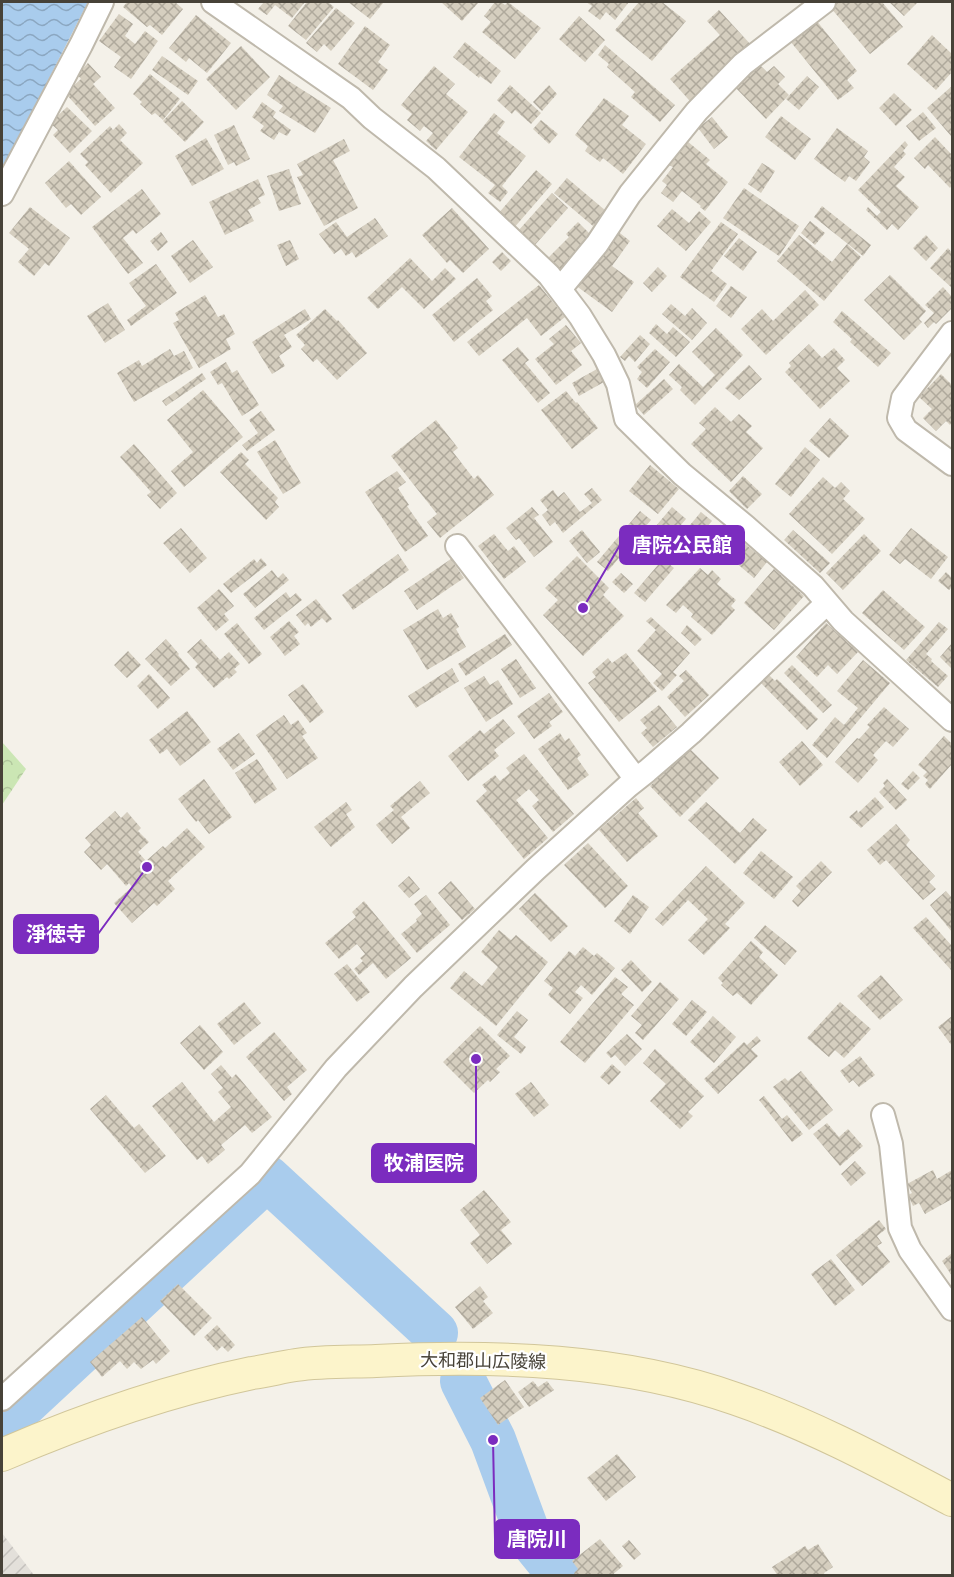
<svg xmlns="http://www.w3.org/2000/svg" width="954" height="1577" viewBox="0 0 954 1577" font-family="'DM Sans','Noto Sans JP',sans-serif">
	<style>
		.industrial { fill: url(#industrial-furrows) }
		.forest { fill: url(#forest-crowns) }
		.water { fill: url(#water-waves) }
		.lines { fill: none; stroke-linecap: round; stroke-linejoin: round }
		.river { stroke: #a9cced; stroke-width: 46 }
		.building { fill: url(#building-cross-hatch) }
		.street-casing { stroke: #bfb9ac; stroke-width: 26 }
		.secondary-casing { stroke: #d1c69a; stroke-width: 34 }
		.street { stroke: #fff; stroke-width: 22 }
		.secondary { stroke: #fcf4cb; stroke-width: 32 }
		.labels { text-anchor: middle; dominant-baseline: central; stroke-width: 4.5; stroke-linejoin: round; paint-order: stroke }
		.street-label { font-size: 18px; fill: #474238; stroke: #fff }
		.leader { fill: none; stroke: #7b2cbf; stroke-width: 2 }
		.callout-dot { fill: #7b2cbf; stroke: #fff; stroke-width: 2 }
		.callout { fill: #7b2cbf; stroke: #7b2cbf; stroke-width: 2 }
		.callout-label { font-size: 20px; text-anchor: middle; font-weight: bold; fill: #fff }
	</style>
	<defs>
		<pattern id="industrial-furrows" width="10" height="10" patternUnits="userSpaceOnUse" patternTransform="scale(1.5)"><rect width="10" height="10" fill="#e3e0da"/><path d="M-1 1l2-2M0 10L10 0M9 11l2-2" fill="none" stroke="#c4c1bc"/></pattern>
		<pattern id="forest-crowns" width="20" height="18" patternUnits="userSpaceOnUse" patternTransform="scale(1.5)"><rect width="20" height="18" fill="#cbe6b4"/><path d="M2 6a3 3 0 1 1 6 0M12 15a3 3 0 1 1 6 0" fill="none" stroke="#b0c69c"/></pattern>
		<pattern id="water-waves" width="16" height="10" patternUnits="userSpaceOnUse" patternTransform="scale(1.5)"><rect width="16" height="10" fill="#a9cced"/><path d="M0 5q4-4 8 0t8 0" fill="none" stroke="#8ba7c1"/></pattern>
		<pattern id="building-cross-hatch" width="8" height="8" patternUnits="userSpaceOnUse" patternTransform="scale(1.5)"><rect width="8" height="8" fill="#d5cebf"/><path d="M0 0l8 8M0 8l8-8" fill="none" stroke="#afa99c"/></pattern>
	</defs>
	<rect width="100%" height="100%" fill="#f4f1e9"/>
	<path class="industrial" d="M2,1533L34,1575H2Z"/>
	<path class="forest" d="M2,742L26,769L2,805Z"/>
	<path class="water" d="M2,2H88L12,151L2,168Z"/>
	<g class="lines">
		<path class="river" d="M463,1381L493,1440L528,1535L561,1576
			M12,1415L267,1178L435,1333"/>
	</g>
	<path class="building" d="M127,2H175L183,9L162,35L150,25L147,27L123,7Z
		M264,2H305L292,18L275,5L267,15L258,9Z
		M307,2H328L334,7L306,40L288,26Z
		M348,2H384L370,19Z
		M441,2H479L462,21Z
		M495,2H501L505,5L508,2L541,28L515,59L482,32L491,22L484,16Z
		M586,2H629L615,20L606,12L600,20L588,11L592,6Z
		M639,2H662L686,21L652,61L615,30Z
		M837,2H882L903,27L870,54L830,7Z
		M889,2H918L904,16Z
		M336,8L355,23L331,51L324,44L317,52L306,43Z
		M719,10L752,46L690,101L670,79L720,35L707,21Z
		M119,14L133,24L125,36L135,44L145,31L158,41L131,79L114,67L121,57L99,41Z
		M196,15L231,43L207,73L189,58L186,62L169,48Z
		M579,16L605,40L585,62L559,39Z
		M816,20L857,71L847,80L854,88L838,100L790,41Z
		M365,26L390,45L378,62L388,70L373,90L338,64Z
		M932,35L952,54V72L936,90L907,64Z
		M465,42L501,71L491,84L480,76L479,78L453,57Z
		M605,45L675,105L660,122L631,97L635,92L607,67L609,64L598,55Z
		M241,46L270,77L236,110L206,79Z
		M162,56L198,81L188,95L152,70Z
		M757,62L767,72L774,66L785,77L778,84L789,95L766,119L733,85Z
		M88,63L101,77L93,84L115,108L95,126L65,93L81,79L77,74Z
		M434,66L455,84L446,94L468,112L436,150L426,141L433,133L424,126L420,131L407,120L412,114L401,105Z
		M150,74L180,99L163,120L155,113L152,115L140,104L142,102L133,94Z
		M279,75L331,108L315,133L279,111L283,106L267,95Z
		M807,76L819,87L799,110L786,99Z
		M510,85L541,113L531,124L515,110L512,114L497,100Z
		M549,85L557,94L542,111L533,102Z
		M952,86V135L951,136L927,108Z
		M894,93L912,110L896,126L879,108Z
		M604,98L629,116L622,125L646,144L623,174L603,158L600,162L585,151L588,146L575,135Z
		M182,101L204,122L185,142L163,121Z
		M262,102L276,112L273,117L291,130L287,136L279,132L274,140L260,131L264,126L252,117Z
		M67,107L92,131L70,153L53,135L58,130L50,123Z
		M923,112L936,128L919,141L906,126Z
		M494,113L505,122L497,133L526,156L502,186L508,192L500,202L488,193L495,185L459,157Z
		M781,116L811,139L795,160L765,137Z
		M712,117L728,137L714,149L698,128Z
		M541,120L558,134L549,144L533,129Z
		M119,124L127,133L120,140L143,163L111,193L85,165L88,162L80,154L110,126L113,130Z
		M234,125L250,159L236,166L234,162L228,165L214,135Z
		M837,128L868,151L864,157L870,162L856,181L849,176L845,182L814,159Z
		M935,137L952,155V185L950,188L928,165L925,169L914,158Z
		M206,138L224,169L192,186L175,156Z
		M344,139L350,151L333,160L358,208L324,226L297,177L303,175L297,164Z
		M687,141L710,160L706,164L728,182L705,211L700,207L701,206L682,191L673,202L661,193L667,185L662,181L673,167L669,165Z
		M905,141L908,145L903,151L906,154L894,167L905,177L896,186L919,207L898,230L892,224L887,230L866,210L868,207L877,216L881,212L858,190Z
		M69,161L101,197L81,215L71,204L66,208L45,183Z
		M762,163L775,171L761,193L748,184Z
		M289,169L301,204L279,211L267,176Z
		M536,170L552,184L513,229L497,215Z
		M567,178L606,211L593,226L554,193Z
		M258,179L265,195L258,198L261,203L248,210L254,221L225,235L209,202Z
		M744,188L799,226L779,256L723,218Z
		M142,189L161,214L136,234L133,230L123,238L143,263L128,274L92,227Z
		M552,193L568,208L534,246L518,231Z
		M822,206L871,245L863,256L814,217Z
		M30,207L70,238L49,266L45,263L34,276L18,262L29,249L9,233Z
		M452,208L489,249L463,273L450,260L447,263L422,235Z
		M672,209L689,223L699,211L711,222L686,251L657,226Z
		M375,218L388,236L356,258L352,252L346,256L341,249L334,254L319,234L336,222L347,237Z
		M810,221L825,233L815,245L801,233Z
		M578,222L594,238L563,274L547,259L569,237L566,234Z
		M721,222L738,234L711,271L727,284L714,302L680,277Z
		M616,230L630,241L612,266L634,282L612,312L575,285Z
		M161,232L168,242L158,251L150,241Z
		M799,235L832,262L847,244L861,257L824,301L777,261Z
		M926,235L938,248L926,261L913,248Z
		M739,238L757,252L743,271L724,256Z
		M193,240L213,267L190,283L171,256Z
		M290,240L299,259L286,266L277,245Z
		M948,248L952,253V288L930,268Z
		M502,252L511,261L501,271L492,262Z
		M410,258L432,281L445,268L456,279L424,309L402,287L378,309L367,298Z
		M156,264L177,293L131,326L127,320L146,306L129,283Z
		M658,267L667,276L652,292L643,283Z
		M890,275L926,311L919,319L922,322L904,340L864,300Z
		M477,278L492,296L486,301L493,310L454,342L432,315Z
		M539,285L565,317L541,336L527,318L479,356L467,342Z
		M731,286L747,297L731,318L716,306Z
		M943,287L952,297V308L936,324L934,322L928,328L924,323L934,313L925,305Z
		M805,290L819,305L766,355L741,329L762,309L773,321Z
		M205,295L218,317L224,314L235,334L226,339L231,349L199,368L173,323L179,320L175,313Z
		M108,303L125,330L105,343L87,316Z
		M671,304L685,316L692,308L707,323L692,340L662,314Z
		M305,309L311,319L284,335L292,347L279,356L285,366L272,374L252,342Z
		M325,309L337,321L338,320L367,353L337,380L317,359L313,362L301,349L305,345L296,335Z
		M842,311L891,353L878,367L850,342L852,339L833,322Z
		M656,324L667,334L673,327L690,342L676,357L649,333Z
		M566,325L581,343L571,351L582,365L556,385L535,359L554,344L549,339Z
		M716,328L743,355L695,405L680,390L682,387L669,375L679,364L703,387L715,375L692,352Z
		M640,335L650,344L635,362L629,356L625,361L620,357Z
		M809,344L822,358L834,348L845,360L837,368L850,381L820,409L785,372L791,366L789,363Z
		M518,347L529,360L525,363L550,393L538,403L502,360Z
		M170,349L174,356L184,351L193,368L134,402L117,373L139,360L142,366Z
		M655,349L670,362L647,388L637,379L642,372L637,367Z
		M226,362L232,373L237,370L259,405L242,416L222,383L218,385L210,372Z
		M749,365L762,379L739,400L725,388Z
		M597,369L604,382L579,396L572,383Z
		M202,373L206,379L166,406L162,401Z
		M941,374L952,385V422L950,425L946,421L936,431L923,418L932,409L919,397Z
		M664,379L673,389L644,415L635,405Z
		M203,390L243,437L184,487L171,471L193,452L167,420Z
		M566,391L576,403L577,402L598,428L572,449L541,410Z
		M715,407L731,422L739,414L752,426L746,432L763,448L731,482L691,444L706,429L699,423Z
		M261,411L275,430L247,451L242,445L258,433L249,420Z
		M830,418L849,436L829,458L809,441Z
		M436,420L458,448L453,452L474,479L478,475L494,495L440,538L427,522L437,514L391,456Z
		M275,440L301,483L283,494L257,452Z
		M134,444L177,493L160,509L147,495L151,492L120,457Z
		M805,447L820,460L791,497L775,484Z
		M241,452L249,460L245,464L278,498L275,502L279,507L266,520L220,472Z
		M650,465L679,489L658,514L629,491Z
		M397,471L406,482L398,488L409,505L407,506L428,536L405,552L365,492Z
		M743,476L762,494L747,509L729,491Z
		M823,477L835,488L841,482L850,491L843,499L865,519L832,554L789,514Z
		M592,488L602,500L563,533L555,522L550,526L542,515L548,510L540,500L553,490L558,497L564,492L580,512L592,503L584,494Z
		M532,507L539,515L534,518L553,542L534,557L519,538L516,540L506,528Z
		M672,507L686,519L658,552L644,540Z
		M640,511L651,520L608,571L597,562Z
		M701,512L712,521L679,560L668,551Z
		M181,528L207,558L190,573L163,543Z
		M911,528L948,557L931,579L905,559L900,564L889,555Z
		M582,530L600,552L587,563L569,541Z
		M728,530L767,562L754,578L715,545Z
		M793,530L830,563L820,573L784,540Z
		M494,534L508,551L514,546L526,562L504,579L478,546Z
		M864,534L881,551L843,590L826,573Z
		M398,554L409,570L353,610L342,595Z
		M577,556L609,588L603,595L624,616L583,656L543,615L558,600L545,588Z
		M261,558L267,565L231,593L223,584L254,559L257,563Z
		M451,559L464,578L417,610L404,591Z
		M663,559L674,568L645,602L634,593Z
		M700,568L708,575L712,570L721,579L717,584L736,600L731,606L735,610L712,635L691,617L693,614L683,605L676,613L666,605Z
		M774,569L804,596L774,630L744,603Z
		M272,570L278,578L283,573L289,580L255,608L243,594Z
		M946,572L952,578V587L949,590L938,581Z
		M621,573L633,584L624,593L612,582Z
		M219,589L234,606L224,614L229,620L216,631L197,608Z
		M883,590L925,627L904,650L862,613Z
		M286,592L290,598L296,593L302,600L264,630L254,618Z
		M316,599L332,619L327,623L322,618L311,627L308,623L305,626L296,615Z
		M438,609L443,618L451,613L459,627L456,629L466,647L427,670L403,630Z
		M651,617L690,653L673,672L677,675L662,691L653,683L662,674L637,651L656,630L646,621Z
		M289,621L299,632L294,636L300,644L285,656L270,637Z
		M939,622L948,629L926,654L932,659L931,661L948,676L938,687L906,660Z
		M237,623L262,654L249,664L224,634Z
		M826,623L858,652L837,674L828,665L817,677L796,657Z
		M687,625L702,639L695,646L681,633Z
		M505,634L512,645L466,676L458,664Z
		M166,639L179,654L178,655L190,669L171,686L145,659Z
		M201,639L220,660L229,652L240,664L234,669L237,672L229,679L227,677L214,688L195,667L198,664L187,652Z
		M952,643V669L940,657Z
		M128,651L141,665L127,678L114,665Z
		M626,653L657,691L619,722L588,683L596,677L592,672L608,658L612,663Z
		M516,659L536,688L520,698L501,669Z
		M863,660L890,683L827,758L812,745L835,717L844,725L858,708L837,691Z
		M792,665L832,705L823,713L784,673Z
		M452,668L459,681L416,708L408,696Z
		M686,670L709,695L685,717L667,697L684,681L679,676Z
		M149,674L170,698L158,709L137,686Z
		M769,675L775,681L777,679L818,719L807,730L761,683Z
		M484,676L490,685L498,680L513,704L486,722L464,688Z
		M303,684L324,712L310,723L288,695Z
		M549,693L563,712L549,722L552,726L534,739L517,716Z
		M659,705L677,727L653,747L641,733L647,728L640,720Z
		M884,707L909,729L893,747L886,741L873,755L878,760L858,783L835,762L857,738L859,739L870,727L867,725Z
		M187,711L211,742L180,766L167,749L160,754L149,740Z
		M284,715L291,725L298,720L307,733L302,736L318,758L287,779L256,735Z
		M503,719L515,733L494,750L499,756L468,781L448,756L480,730L484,734Z
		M239,733L255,754L233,770L217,749Z
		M560,733L565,741L569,738L581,755L577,758L589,775L568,790L538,749Z
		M944,736L952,744V764L930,789L925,784L928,780L923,776L927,772L918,765Z
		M802,741L823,765L800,786L779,762Z
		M689,748L719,778L680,817L650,786Z
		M524,754L574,814L553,832L532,806L539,800L529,789L516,800L548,838L524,859L476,801L487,791L482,785L495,775L500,781L510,773L506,768Z
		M257,759L277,789L255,804L235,773Z
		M913,771L920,778L908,790L901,784Z
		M204,779L232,817L209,834L198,820L196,822L178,799Z
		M887,779L907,800L896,810L879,792L885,786L883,783Z
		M420,781L430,793L401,817L410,828L392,844L376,825L394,810L390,806Z
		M875,797L884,807L861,828L849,817L857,810L858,813Z
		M636,798L644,808L638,813L658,836L627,862L599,830Z
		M346,802L352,810L346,814L355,827L331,847L314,827Z
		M706,802L740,833L753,818L767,830L735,864L688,820Z
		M115,811L121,818L127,812L141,828L138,831L149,842L138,852L146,861L163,846L165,848L187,828L205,847L168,881L175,889L157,906L154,903L132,923L114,903L132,887L129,883L126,886L107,864L101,870L84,852L91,845L85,838Z
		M896,824L910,840L906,845L935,876L929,882L936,889L923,900L886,860L880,865L867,850Z
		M588,843L628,886L605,908L564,865Z
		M761,851L793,877L774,899L743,873Z
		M821,861L832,872L798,907L792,901L801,891L796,886Z
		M706,866L745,903L725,924L730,928L704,955L688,940L708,919L688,900L663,926L655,919Z
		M409,876L420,889L409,898L398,886Z
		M451,881L475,909L462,920L438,893Z
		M946,891L952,898V932L930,905Z
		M535,893L568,926L551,942L519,909Z
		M426,895L450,925L417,953L401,934L417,921L416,919L422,914L414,904Z
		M633,895L649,907L630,934L614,921Z
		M364,901L411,958L386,979L373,963L359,975L354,969L363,961L360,958L365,954L357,944L339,959L325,943L356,917L352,912Z
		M926,917L952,946V968L951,970L913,928Z
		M765,925L797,951L785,965L754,938Z
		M499,930L511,940L516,935L548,962L496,1026L450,988L464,971L482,986L498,967L481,952Z
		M751,941L763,952L759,957L778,975L751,1005L737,993L733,996L721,985L723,983L718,978Z
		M583,947L594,956L597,953L615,968L592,995L581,985L575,992L583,998L570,1014L548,995L553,988L544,981L569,951L575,956Z
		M631,960L652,982L642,992L621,970Z
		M347,964L370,992L357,1002L334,974Z
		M881,975L903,1000L880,1020L857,996Z
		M615,977L628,987L621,994L634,1005L585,1063L560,1042Z
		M660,982L679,999L643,1040L635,1033L642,1025L631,1016Z
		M692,1000L707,1012L686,1036L672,1024Z
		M244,1002L261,1023L234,1045L217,1024Z
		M840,1002L871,1029L844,1058L835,1050L829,1057L807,1038Z
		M517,1011L528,1020L514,1037L526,1047L521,1054L497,1035Z
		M713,1016L736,1037L714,1063L690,1042Z
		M952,1016V1046L938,1027Z
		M200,1025L223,1052L204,1070L180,1043Z
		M480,1026L510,1056L496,1069L500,1072L490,1082L488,1080L474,1093L443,1062Z
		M274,1032L307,1070L287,1087L292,1094L284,1101L246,1057Z
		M627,1034L642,1049L625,1066L615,1055L611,1058L606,1053Z
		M757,1036L761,1041L751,1049L758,1056L718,1094L704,1079L744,1042L747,1045Z
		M655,1049L704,1096L688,1112L693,1116L680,1129L650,1101L666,1084L643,1063Z
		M860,1056L875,1075L859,1087L853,1080L849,1083L840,1071Z
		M612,1064L621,1072L609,1085L600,1077Z
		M221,1065L232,1078L236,1074L272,1117L252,1133L245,1125L221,1145L225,1150L208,1164L202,1156L197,1160L152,1106L182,1082L214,1122L231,1107L218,1092L223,1088L211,1074Z
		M801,1071L833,1110L809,1130L773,1087L785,1078L788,1081Z
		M531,1082L549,1105L534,1117L515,1094Z
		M106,1095L134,1128L139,1124L166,1156L145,1173L90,1109Z
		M764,1096L782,1119L787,1115L803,1134L792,1142L759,1100Z
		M827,1123L839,1137L848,1129L863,1146L840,1166L813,1134Z
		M855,1161L866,1173L851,1186L841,1174Z
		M933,1170L937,1179L952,1170V1188H951L952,1199L925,1214L919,1203L913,1206L908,1195L912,1193L907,1184Z
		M484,1190L511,1222L501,1230L512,1244L487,1264L470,1243L480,1235L460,1210Z
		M879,1220L886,1229L877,1236L882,1243L877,1246L890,1262L862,1286L836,1255Z
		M952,1253V1276L942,1261Z
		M831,1259L855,1290L835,1306L811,1274Z
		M178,1284L212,1318L194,1336L160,1301Z
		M480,1286L488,1297L483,1301L493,1313L473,1329L455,1307Z
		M142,1317L170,1351L156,1364L153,1360L141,1369L134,1362L127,1369L120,1361L102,1377L90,1362Z
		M217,1325L235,1345L228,1352L222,1346L217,1351L204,1337Z
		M505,1380L524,1407L498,1425L480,1398Z
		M533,1381L538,1387L547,1381L554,1390L529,1407L518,1392Z
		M617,1454L636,1477L606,1501L587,1478Z
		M600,1539L623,1566L611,1576H576L574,1573L578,1569L572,1561Z
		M629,1540L641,1554L634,1560L622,1546Z
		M818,1544L833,1567L824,1573L825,1576H778L772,1567L805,1546L808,1550Z"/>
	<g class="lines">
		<g class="street-casing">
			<path id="street" d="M213,2L351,98L372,118L436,168L549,275L580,316L604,355L618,384L626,419L682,474L745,526L813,586L843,621L952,720
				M2,194L81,45L102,2
				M560,289L597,244L630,194L697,111L743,64L824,2
				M952,333L903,398L899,418L906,430L952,464
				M457,546L636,779
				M883,1115L891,1144L900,1228L910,1250L952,1309
				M2,1399L250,1174L336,1068L413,987L536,869L628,786L647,771L691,733L827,603"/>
		</g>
		<g class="secondary-casing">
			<path id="secondary" d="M2,1455C83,1420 165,1391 252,1373C267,1371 282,1367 296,1365C322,1361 350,1362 376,1361C495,1355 623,1359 736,1399C812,1425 882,1463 952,1500"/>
		</g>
		<use href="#street" class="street"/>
		<use href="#secondary" class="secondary"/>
	</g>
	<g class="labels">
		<g class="street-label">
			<text transform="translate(483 1361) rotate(1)">大和郡山広陵線</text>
		</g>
	</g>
	<path class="leader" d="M583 608L620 545M147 867L98 934M476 1059L476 1163M493 1440L495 1539"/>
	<g class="callout-dot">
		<circle cx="583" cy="608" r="6"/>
		<circle cx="147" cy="867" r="6"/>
		<circle cx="476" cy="1059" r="6"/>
		<circle cx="493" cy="1440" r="6"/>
	</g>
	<g class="callout">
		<rect x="620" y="526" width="124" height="38" rx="6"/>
		<rect x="14" y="915" width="84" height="38" rx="6"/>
		<rect x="372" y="1144" width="104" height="38" rx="6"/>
		<rect x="495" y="1520" width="84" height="38" rx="6"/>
	</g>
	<g class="callout-label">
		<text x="682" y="552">唐院公民館</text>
		<text x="56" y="941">淨徳寺</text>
		<text x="424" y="1170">牧浦医院</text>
		<text x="537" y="1546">唐院川</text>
	</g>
	<rect width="954" height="1577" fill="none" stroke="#474238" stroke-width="6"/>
</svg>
